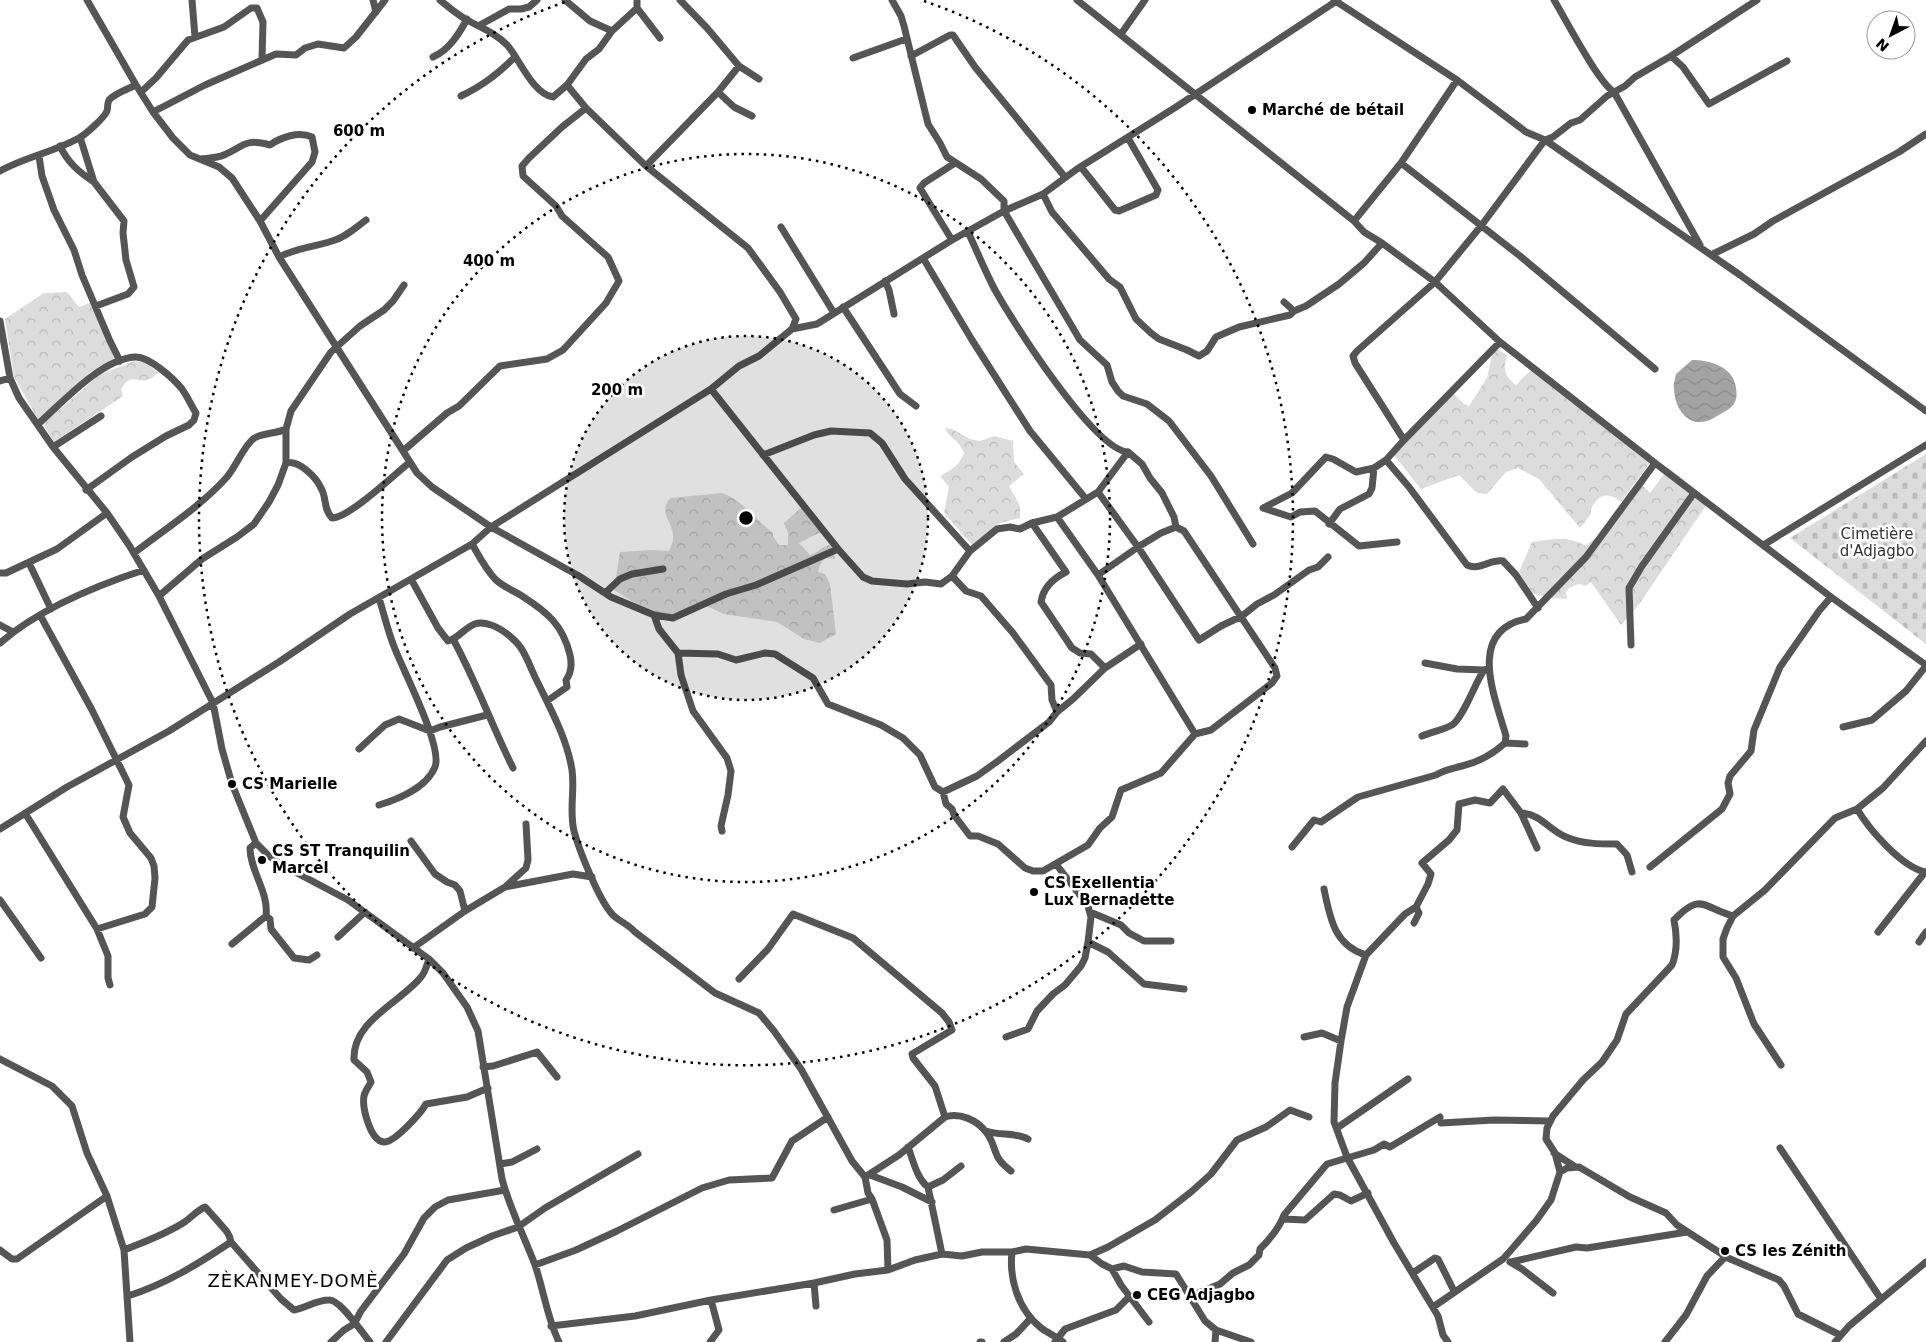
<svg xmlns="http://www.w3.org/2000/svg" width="1926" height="1342" viewBox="0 0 1926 1342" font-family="'DejaVu Sans',sans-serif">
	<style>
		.forest { fill: url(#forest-crowns) }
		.cemetery { fill: url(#cemetery-stones) }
		.water { fill: url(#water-waves) }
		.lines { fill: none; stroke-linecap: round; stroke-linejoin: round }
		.minor { stroke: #555; stroke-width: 7 }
		.ring { fill: none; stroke: #000; stroke-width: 2.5; stroke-dasharray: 2.5 5 }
		.poi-dot { fill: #000; stroke: #fff; stroke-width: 2 }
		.labels { text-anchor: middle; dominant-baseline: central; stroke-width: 5; stroke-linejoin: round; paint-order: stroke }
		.poi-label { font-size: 15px; font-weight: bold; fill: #000; stroke: #fff; text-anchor: start }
		.park-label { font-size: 15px; fill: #333; stroke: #fff }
		.quarter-label { font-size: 18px; letter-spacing: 1px; fill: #000; stroke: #fff }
		.centre { fill: #000; stroke: #fff; stroke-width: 2.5 }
		.ring-label { font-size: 15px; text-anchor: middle; font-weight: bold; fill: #000; stroke: #fff; stroke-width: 5; stroke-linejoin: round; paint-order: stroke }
	</style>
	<defs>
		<pattern id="forest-crowns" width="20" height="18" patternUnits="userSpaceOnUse" patternTransform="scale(1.25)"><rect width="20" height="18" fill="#dcdcdc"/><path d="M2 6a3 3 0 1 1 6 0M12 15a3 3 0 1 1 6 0" fill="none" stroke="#bbb"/></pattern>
		<pattern id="cemetery-stones" width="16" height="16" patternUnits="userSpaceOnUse" patternTransform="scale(1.25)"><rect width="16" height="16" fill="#dcdcdc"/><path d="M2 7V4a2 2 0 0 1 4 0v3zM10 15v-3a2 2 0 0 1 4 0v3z" fill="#bbb"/></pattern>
		<pattern id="water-waves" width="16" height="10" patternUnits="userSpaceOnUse" patternTransform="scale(1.25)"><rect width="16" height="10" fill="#a3a3a3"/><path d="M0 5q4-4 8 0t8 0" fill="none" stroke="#8b8b8b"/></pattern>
	</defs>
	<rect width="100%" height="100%" fill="#fff"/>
	<path class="forest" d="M67,292L79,307L92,302L116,360L91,372L38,419L14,377L5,319L44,293Z
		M1497,349L1507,355C1503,369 1504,376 1516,385L1534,367L1651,455V461L1621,502C1612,494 1601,492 1594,504C1591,507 1591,512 1590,515C1587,520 1583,524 1580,528L1539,479L1518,468L1506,472L1487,494L1477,493L1459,475L1421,489L1393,454L1451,391L1464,404L1469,406L1487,378L1492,355Z
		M134,361L146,363L159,373C155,375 151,379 147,380C136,383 130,372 121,390L123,396L54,442L43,424L99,375Z
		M945,428L952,429L970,439L980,441L994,436L1013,441L1014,462L1024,474L1009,486L1020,506V518L1000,523L972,545L944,513L949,487L940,476C951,470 959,466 964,453C959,439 949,439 945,428Z
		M1669,468L1709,501L1640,603L1621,625L1591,582L1586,586L1579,584L1570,587L1566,592L1567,599L1546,597L1531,593L1519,572L1532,542C1551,540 1568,535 1585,546L1605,531L1641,484L1650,493Z
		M722,493C743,500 755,520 773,533V536L779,545H788V533L784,523L803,506L823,531L799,543L810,555C818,553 822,546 830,545L834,551L835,559C833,559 831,558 828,558C822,558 819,567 818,572L825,574L830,584L836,634L820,643L804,639L777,622L724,614L700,603C692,607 683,613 675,614C653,617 631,600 614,590L620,552L651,550L669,551C670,548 673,543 673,539C675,524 656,511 671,498Z"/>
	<path class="cemetery" d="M1926,454V644L1790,538Z"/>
	<path class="water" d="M1692,360C1710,360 1734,367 1736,388C1737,395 1737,400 1733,405C1729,410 1722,413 1717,416C1694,432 1675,414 1674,389C1673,385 1675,379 1676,374Z"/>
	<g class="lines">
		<path class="minor" d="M87,0L136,85L153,112L173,138L190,155L219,167L232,178L260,221L279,257L410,462L417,473L432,487L491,527L579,576L611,597L654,615L673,618L726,594L756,585L838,549
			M192,0L195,37
			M373,0L376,12
			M440,0C448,7 456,13 465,19C480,27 496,33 508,46C519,59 534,95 553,97L567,85L586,59L599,49L612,31L637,8V0
			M565,0L590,21L612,31
			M680,0L707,28L739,66L759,79
			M892,0L901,16L904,26L928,124L940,143L947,157L981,179L1004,201V211L1080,340L1107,365L1112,382L1118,391L1123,396L1147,404L1169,421L1211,476L1253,544
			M1077,0L1354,221L1364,232L1382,243L1435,282L1500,342L1655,463L1831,597L1926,665
			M1334,0L1457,80L1526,132L1545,140L1740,275L1926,411
			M1554,0C1566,20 1598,82 1614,92L1700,245
			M637,8L660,38
			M480,25L509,9H521L529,7L537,0
			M1121,34L1145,0
			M911,56L950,35H953L975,67L1065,177
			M1671,56L1683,67L1709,104L1787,61
			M433,57C449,50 459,34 467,19
			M853,58L906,39
			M567,85L586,108L646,166L748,248L780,292L796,319L792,329
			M141,92L156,78L188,40L224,27L251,8H257L263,22L262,59
			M718,92L734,107L752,116
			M461,96C484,85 497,74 515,57
			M153,112L205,85L276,54L296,55L305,48L318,44L344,48L356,37L385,0
			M80,137L94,182L124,221L123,233L126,260L134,287L128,294L96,306
			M60,146C68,163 79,172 94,182
			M39,156L42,176L54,210L74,250L82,275L110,341L120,361
			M200,159C208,158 217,158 224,155C245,146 244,138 270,145C281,137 299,131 312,137L315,152L312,162L260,221
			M1401,163L1520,256L1655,369
			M646,166L718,92L739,66
			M1081,167L1115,210L1119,211L1156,195L1158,190L1128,138
			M0,171C25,157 54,152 79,138C85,135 105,117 107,111C108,108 107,104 109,100C115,93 128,89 136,85
			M1043,194L1052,212L1109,279L1120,287L1136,319L1151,333L1159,339L1187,350L1199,356L1207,351L1216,337L1239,327L1290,315L1294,311
			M1354,221L1401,163L1457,80
			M781,227L834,313
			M968,232C977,251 985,271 995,290C1013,322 1094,450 1128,452L1098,492
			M952,240L920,188L924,183L955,163
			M1711,255L1754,234L1773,221L1899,152L1926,134
			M279,257C296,248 314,247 332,241C346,237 355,228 366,220
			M923,258L972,340L1030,431L1086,499
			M885,281L889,290L894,314
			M1284,302L1294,311L1306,306L1339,284L1364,263L1382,243
			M843,307L900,394L916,406
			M0,321L10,378L19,398L53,447L107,513L129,545L159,596L213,703L222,749L232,784L256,843L269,856L280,864L348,900L429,959L443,973L467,1007L478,1031L502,1179C510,1209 524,1236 535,1265C544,1291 547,1318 559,1342
			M1500,342L1404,440L1386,460L1409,487L1467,565C1479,571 1490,559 1503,561L1516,575L1538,608
			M0,381L10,378
			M711,389L838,549L863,577L872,581L907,584L925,582L941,584L952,576L970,551L997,529L1010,527L1020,529L1032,523L1057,517L1098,492L1138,547L1199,640L1221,626L1242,616L1257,604L1274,595L1309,570L1318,567L1328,557
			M38,424C62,403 101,359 135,357C149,356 174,379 182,389C187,396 191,405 196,413L194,420L189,425L166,436L132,457L86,490
			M1404,440L1355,363L1353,356L1357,351L1435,282L1481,226L1545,140L1553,137L1571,123L1580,120L1607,96L1625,86L1635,77L1671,56L1757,0
			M53,447L101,416
			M403,451L447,413L459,406L500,366L547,359L563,350L606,303L619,281L608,257L562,216L556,206L523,176L522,166L529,158L562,127L586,108
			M1128,452L1142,464L1150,478L1162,493L1174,517L1176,527
			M763,455L814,435L831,431L870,433L882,443L905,479L970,551
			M286,463C299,460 316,477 321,488C327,498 323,509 332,518C349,518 395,474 410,462
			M1263,508L1292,493L1326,457L1333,459L1356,472L1374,468L1386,460
			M1263,508L1291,517L1300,512L1315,511L1359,546L1397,542
			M1057,517L1098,575L1195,734
			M1032,523L1066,572C1054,578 1043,588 1041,602L1072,648L1080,653L1091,654L1105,668
			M1329,524L1340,509L1369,494L1372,488L1374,468
			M472,544C479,556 486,570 496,580C504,587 514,591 522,596C547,612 563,625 570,655C572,664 572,672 566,680L567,687L547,701
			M1765,544L1926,445
			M134,553C165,529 200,507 227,477C237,465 242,449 253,439C260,433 276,434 286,429L291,411L331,352L360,326L384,310L393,301L404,285
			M29,563L51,609
			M0,573H6L57,549L107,513
			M952,576L966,591L981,596L1013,633L1051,685L1052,700L1057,712
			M411,579L438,628L448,641C465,636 468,617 491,625C501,628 515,639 521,648C527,657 531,669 536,679C550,708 567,738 572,770C575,790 569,811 574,831C579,850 599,900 612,914C618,921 627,923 635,932L715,993L759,1013L774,1031L801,1069L852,1161L865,1177L868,1193L872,1199L887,1240L888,1270
			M605,593L620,579L632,574L663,569
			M159,596L202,559L237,537L254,524L269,502L278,485L286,463V429
			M379,598C384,614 388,632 395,649C404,672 443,747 435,767C427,787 399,799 379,805
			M40,615L92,710L129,785L123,817L130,833L151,858L154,866L155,878L152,907L145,914L97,929
			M654,615L659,629L678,653L681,675L693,711L727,758L731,771L728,795L721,826L722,831
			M0,625L13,632
			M453,639C476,681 492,726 513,768
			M0,643C39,609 95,586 144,570
			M1631,645L1629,588L1642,566L1694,493
			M678,653L718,654L736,660L765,653L775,654L813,678L828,704L881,725L903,738L920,755L935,787L943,792L946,804L952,809L954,815L970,836H978L998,844L1025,868L1033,871H1043L1088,845L1100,828L1112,817L1121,790L1161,773L1195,734L1211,730L1272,683L1277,676L1275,668L1184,531L1176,527L1161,533L1138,547L1098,575
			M1425,663L1457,669L1484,670
			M1843,727L1872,720L1906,691L1926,666
			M1422,736C1431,732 1443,730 1452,725C1463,718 1475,683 1484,670L1488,669
			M1505,743L1525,744
			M359,749L385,725L399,719L430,731L440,727L487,715
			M943,792L977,776L998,761L1049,722L1057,712L1073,699L1105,668L1141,644
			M1857,809C1869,829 1902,868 1926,872
			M25,813L97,929L108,956V978L110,985
			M1521,813C1541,814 1549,830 1566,837C1582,844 1600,844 1617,844L1627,855L1632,872
			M0,829L67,787L169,731L279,662L350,614L472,544L491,527L711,389L739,366L759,356L792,329L817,324L952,240L1004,211L1043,194L1077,169L1176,107L1338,0
			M411,841L435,874L447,882L455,885L460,891L465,911
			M1292,847L1314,820L1321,822L1358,797L1436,775C1446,769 1451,769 1462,766C1479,762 1493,754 1505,743L1506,736C1495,697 1466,631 1526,619L1586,557L1655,463
			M1650,867L1722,809L1730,794L1728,783L1730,776L1751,751L1754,730L1780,667L1819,611L1831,597
			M505,887L526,868L528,860L526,824
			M1324,889C1330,918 1334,945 1366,955
			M0,900L41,958
			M1090,912L1121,925L1129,933L1144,941H1171
			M266,916L270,919L271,929L294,958L309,960L317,955
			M1414,923L1419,913L1416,907
			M1878,932L1925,872
			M338,937L365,912
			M1088,942L1108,952L1144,984L1184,989
			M1919,942L1926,932
			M232,944L266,916C269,892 250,871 250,848L256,843
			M413,948L465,911L505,887L573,874L592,877
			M429,959C427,965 425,973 421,977C400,1003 352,1021 354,1060L367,1072L371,1082C369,1086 365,1091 364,1096C362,1107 370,1141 384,1142C394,1143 421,1113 426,1104L467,1097L488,1088
			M739,979L768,949L793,914L853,938L942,1013L949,1022L952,1030L912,1054L913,1058L935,1086L945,1117L899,1155L865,1177
			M1006,1037L1028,1029L1037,1011L1053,994L1065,985L1081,966L1085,958L1088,942L1091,917L1088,906L1056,864
			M1304,1037L1322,1033L1341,1041
			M0,1059L52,1086L72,1106L87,1153L107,1196L124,1250L130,1342
			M1781,1065L1754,1024L1736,978L1723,957V939L1727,928L1733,916L1765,890L1835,818L1857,809L1883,788L1926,741
			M483,1067L493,1066L537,1052L557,1077
			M945,1117C959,1112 977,1120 986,1132C992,1139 993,1146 996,1153C998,1161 1005,1166 1011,1171
			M1441,1123L1494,1120L1549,1121
			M1337,1128L1408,1079
			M986,1131C1000,1136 1015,1132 1028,1139
			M908,1147C913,1160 917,1179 928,1187L942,1254
			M1780,1148L1881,1299
			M1554,1153L1574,1166
			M500,1164L512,1162L537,1149
			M1560,1172L1555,1153L1546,1139L1547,1128L1553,1116L1583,1080L1602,1062L1617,1040L1626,1014L1672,965C1678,950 1677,935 1674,920C1701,892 1702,907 1733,916
			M870,1175L902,1187L932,1202
			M928,1187L943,1180L961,1166
			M834,1210L872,1199
			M1283,1219L1305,1220L1334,1194L1340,1195L1351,1201L1368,1193
			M0,1250L12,1259H17L107,1196
			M124,1250C144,1242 164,1235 183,1223C191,1218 196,1211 205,1207C209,1211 212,1215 216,1219C223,1228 229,1231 231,1242L281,1299L294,1310C306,1308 316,1300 329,1300C340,1299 362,1333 370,1342
			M1012,1252C1009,1279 1018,1309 1040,1327C1047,1333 1056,1336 1063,1342
			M1090,1255L1102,1264L1112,1269L1124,1266L1142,1272L1176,1274L1205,1321L1216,1330L1251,1342
			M1510,1262L1522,1269L1553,1293
			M1511,1262L1576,1247L1587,1248L1687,1232
			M535,1265L576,1250L617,1231L702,1188L729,1180L772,1178L792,1141L828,1117
			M1112,1269L1121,1285L1149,1322
			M1413,1273L1435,1258L1438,1259L1454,1291
			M814,1283L816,1306
			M128,1296C166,1284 198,1264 231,1242
			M1191,1296L1220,1284L1233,1273L1249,1265L1259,1255L1260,1249C1270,1239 1279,1229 1284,1215L1327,1164L1374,1150L1384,1144L1390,1147L1440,1117
			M1433,1307L1503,1259L1511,1250L1536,1221L1551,1200L1560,1172L1567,1168L1579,1167L1630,1197L1666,1213L1677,1225L1728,1258L1779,1280L1784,1286L1798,1314L1840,1335
			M551,1326L635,1316L711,1300L814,1283L855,1274L888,1270L915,1260L942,1254L962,1256L982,1252H1012L1026,1249L1090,1255L1108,1247L1155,1220L1191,1192L1211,1174L1237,1140L1266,1127L1290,1110L1309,1117
			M331,1342L344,1330L354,1324L361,1311L404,1254L424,1218L435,1207L448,1200L505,1190
			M386,1342L447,1260L466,1248L492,1236L518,1227L545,1208L638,1154
			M710,1342L719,1330L711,1300
			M980,1342H982
			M1004,1342L1016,1334L1031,1318
			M1055,1342L1065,1329L1116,1310L1130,1296
			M1215,1342L1216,1330
			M1448,1342L1443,1335L1438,1316L1394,1243L1347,1157L1334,1122L1335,1083L1341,1041L1347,1007L1366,955L1405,914L1416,907L1428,884L1431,874L1422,863L1449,840L1457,830L1459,804L1475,800L1490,803L1503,789L1521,813L1537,848
			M1665,1342L1686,1315L1707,1276L1726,1256
			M1835,1342L1849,1326L1926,1262"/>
	</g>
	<circle cx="746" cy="518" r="182" fill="#000" fill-opacity=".12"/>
	<g class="ring">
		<circle cx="746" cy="518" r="182"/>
		<circle cx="746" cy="518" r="364"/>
		<path d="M924 1A547 547 0 1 1 568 1"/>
	</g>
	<g class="poi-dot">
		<circle cx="1252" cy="110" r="5"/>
		<circle cx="232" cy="784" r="5"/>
		<circle cx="262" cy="860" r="5"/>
		<circle cx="1034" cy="892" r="5"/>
		<circle cx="1725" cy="1251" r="5"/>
		<circle cx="1137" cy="1295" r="5"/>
	</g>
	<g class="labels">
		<g class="poi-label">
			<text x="1262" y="110">Marché de bétail</text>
			<text x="242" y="784">CS Marielle</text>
			<text x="272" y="851">CS ST Tranquilin<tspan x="272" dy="17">Marcel</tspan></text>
			<text x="1044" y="883">CS Exellentia<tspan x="1044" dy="17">Lux Bernadette</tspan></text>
			<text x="1735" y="1251">CS les Zénith</text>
			<text x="1147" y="1295">CEG Adjagbo</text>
		</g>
		<g class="park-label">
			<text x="1877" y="534">Cimetière<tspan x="1877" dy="17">d'Adjagbo</tspan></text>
		</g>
		<g class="quarter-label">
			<text x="293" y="1280">ZÈKANMEY-DOMÈ</text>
		</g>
	</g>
	<circle cx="746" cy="518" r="8" class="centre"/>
	<g class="ring-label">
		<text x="359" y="136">600 m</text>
		<text x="489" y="266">400 m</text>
		<text x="617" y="395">200 m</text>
	</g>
	<g transform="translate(1891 35) rotate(221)"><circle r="24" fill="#ffffff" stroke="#999999"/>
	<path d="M0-4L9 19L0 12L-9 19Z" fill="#000000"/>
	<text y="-8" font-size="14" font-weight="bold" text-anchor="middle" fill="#000000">N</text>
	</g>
</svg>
